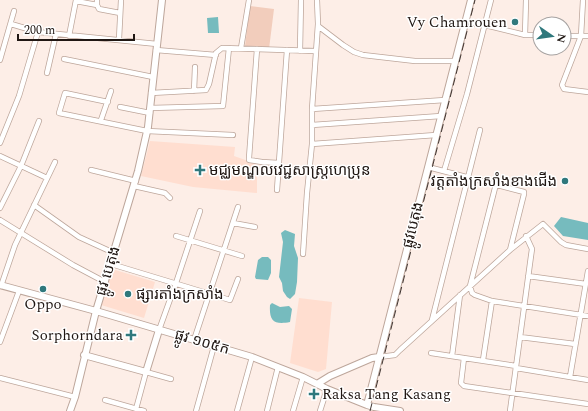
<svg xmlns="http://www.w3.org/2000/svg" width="588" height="411" viewBox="0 0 588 411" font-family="Spectral,'Noto Sans Khmer',serif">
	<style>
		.built { fill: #ffded0 }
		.green { fill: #f2cdbc }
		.water { fill: #76bbbe }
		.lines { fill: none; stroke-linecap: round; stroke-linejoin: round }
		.street-casing { stroke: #bda69b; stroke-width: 6 }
		.secondary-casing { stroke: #bda69b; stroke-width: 8 }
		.street { stroke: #fff; stroke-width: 4.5 }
		.secondary { stroke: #fff; stroke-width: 6 }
		.rail { stroke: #3e3430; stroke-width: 1; stroke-dasharray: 8 4; stroke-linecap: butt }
		.poi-dot { fill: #2f787c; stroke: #fff; stroke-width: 1.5 }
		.labels { text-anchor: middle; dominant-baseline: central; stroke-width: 3; stroke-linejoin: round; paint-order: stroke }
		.poi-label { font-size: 15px; fill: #201713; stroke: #fff; text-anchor: end }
		.street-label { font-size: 15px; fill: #201713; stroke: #fff }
	</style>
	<rect width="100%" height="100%" fill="#fdeee7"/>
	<path class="built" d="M150,141L235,147L234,156L257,164V193L193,187L141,176Z
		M112,269L155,282L144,318L101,305Z
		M299,298L332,302L326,369L318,372L290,363Z"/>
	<path class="green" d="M250,6L274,9L269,49L245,46Z"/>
	<path class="water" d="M218,17L219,33H208L207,18Z
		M561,217L588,223V240L563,236L554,226Z
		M285,230L295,234L294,246L298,258L297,282L295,294L290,299L287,297L283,291L282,283L279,277L283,242L281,233Z
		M262,257H268L271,260V273L268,280L256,279L255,277L258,260Z
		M272,303L280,307L289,306L292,309L290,322C274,325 269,321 270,305Z"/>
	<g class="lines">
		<g class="street-casing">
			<path id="street" d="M97,0V5L99,9L120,13
				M583,0L581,36L562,85L564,89L588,92
				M76,1L97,5
				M465,22L485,25L525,35H540
				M11,24L38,32L157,44
				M318,26L343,45L354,52L363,55L415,61H455
				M525,35L526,0
				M69,36L76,0
				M564,36H588
				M119,39L121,0
				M241,48L249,0
				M257,49L249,158V160L262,162L279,163
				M156,50L216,55
				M300,51L301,0
				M64,59L153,77
				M0,60L14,11
				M47,73L56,34
				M194,91L195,67
				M151,93L206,90L209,84L216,53L222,48L316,51
				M108,102L65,93L59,113L147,131L233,135
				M120,107L150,113
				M150,108L223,106L229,48
				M312,109L445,100
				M101,120L111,91
				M312,125L441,116
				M0,143L19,96L38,32
				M312,144L436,135
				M0,156L47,178
				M428,167L524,192V194L510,250
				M91,170L136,181
				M444,171L467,94L491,0
				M496,184L470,286L472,293L475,295L492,301L588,316
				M134,186L165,193L170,198
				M277,190L287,50
				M34,205L79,237L114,253
				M0,208L21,166L39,121
				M0,220L73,265L105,282
				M233,223L255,227
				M176,236L242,256
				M303,254L307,193L312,144V109L318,24L317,0
				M111,264L230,300L238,279
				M528,276L586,284
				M1,286L15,245L55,162
				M432,320L480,130
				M159,330L176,283L200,211
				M520,337L575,344
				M194,340L238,207
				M0,342L19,291
				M431,353L516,366
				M452,356L460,295
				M379,357L395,355L400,350L510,250L543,224L561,242L566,245L588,249
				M464,358L461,383L464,386L588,404
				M483,360L492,301
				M516,368L588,380
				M570,377L588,271
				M0,378L75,397
				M105,400L144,411
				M136,409L146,372L171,379
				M196,411L214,346
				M237,411L252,357
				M267,411L278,367
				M293,411L303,377
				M320,411L327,389
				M510,411L531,256L532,249L526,236"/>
		</g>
		<g class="secondary-casing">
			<path id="secondary" d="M0,285L96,311L252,357L303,377L327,389L367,405L374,407L400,411
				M84,355L146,372L159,330
				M317,384L330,376L372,358L379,357
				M367,405L471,0
				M70,411L75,397L96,311L138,171L148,127L162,0"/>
		</g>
		<use href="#street" class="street"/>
		<use href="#secondary" class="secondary"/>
		<path class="rail" d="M370,411L475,0"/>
	</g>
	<g class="poi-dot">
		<circle cx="515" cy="22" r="4"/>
		<path d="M198 164h4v4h4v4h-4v4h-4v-4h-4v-4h4z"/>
		<circle cx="565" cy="181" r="4"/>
		<circle cx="43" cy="289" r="4"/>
		<circle cx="128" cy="294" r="4"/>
		<path d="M129 329h4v4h4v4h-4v4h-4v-4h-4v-4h4z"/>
		<path d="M312 388h4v4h4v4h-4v4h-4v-4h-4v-4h4z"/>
	</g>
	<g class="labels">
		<g class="poi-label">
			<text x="507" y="22">Vy Chamrouen</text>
			<text x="209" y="170" text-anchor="start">មជ្ឈមណ្ឌលវេជ្ជសាស្ត្រហេប្រុន</text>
			<text x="557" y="181">វត្តតាំងក្រសាំងខាងជើង</text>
			<text x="136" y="294" text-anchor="start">ផ្សារតាំងក្រសាំង</text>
			<text x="43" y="304" text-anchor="middle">Oppo</text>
			<text x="123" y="335">Sorphorndara</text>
			<text x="322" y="394" text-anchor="start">Raksa Tang Kasang</text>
		</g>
		<g class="street-label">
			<text transform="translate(413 225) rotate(-76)">ផ្លូវបេតុង</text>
			<text transform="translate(108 271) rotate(-73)">ផ្លូវ បេតុង</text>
			<text transform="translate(202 342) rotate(16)">ផ្លូវ ១០៥ក</text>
		</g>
	</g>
	<g transform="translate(552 36) rotate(103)"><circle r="19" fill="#ffffff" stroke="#a6a2a1"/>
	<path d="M0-3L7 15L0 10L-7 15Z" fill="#2f787c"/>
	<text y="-6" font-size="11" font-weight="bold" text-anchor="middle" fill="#201713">N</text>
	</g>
	<path d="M18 34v6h116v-6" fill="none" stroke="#201713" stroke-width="2"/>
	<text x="24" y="34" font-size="12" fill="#201713" stroke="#ffffff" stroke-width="3" paint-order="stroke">200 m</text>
</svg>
